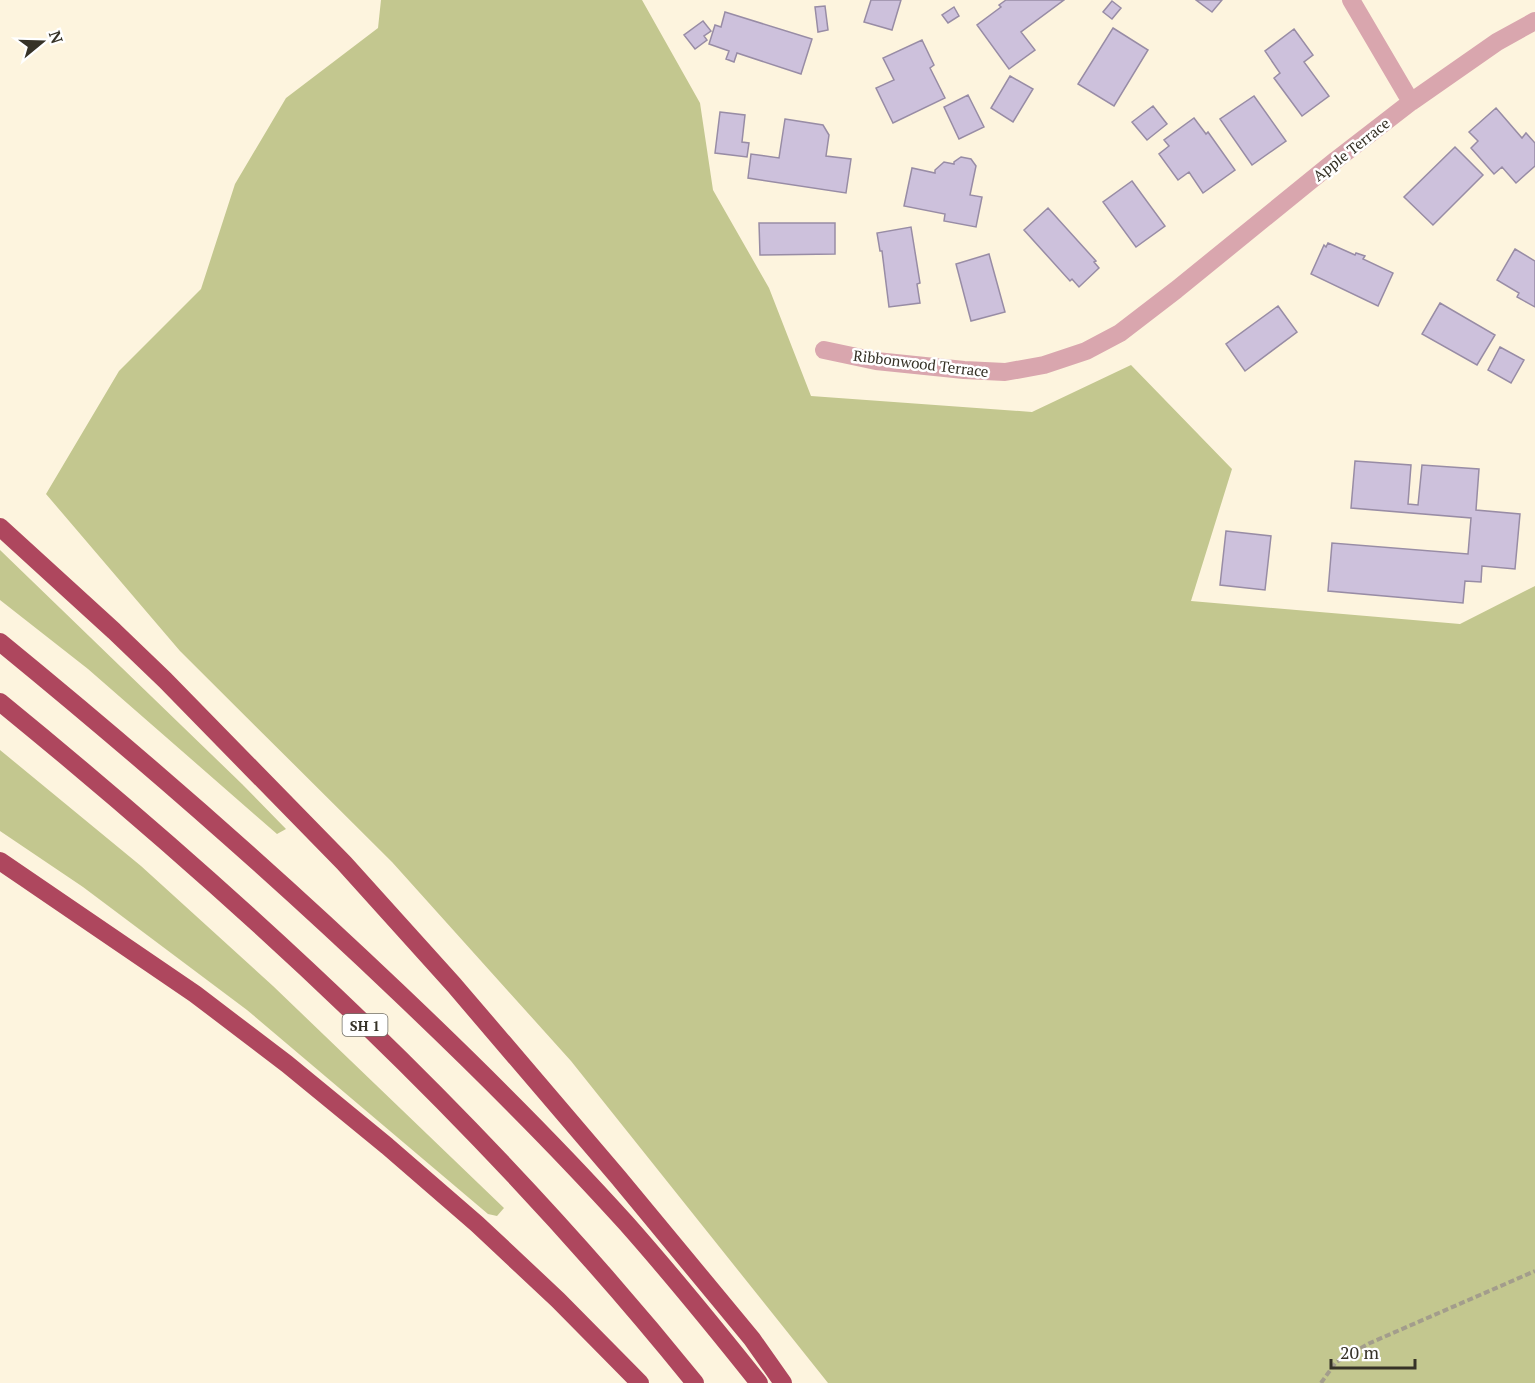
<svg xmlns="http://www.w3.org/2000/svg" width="1535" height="1383" viewBox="0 0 1535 1383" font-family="'PT Serif',serif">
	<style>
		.green { fill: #c3c78f }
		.building { fill: #cdc1dc; stroke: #988ca5; stroke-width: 1.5 }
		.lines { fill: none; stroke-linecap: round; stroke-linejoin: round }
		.path { stroke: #a39d8c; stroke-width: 4; stroke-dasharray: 6 3; stroke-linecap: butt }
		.minor { stroke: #d9a6ae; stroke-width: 18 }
		.highway { stroke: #ae475e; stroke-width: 18 }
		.labels { text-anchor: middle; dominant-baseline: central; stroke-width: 5; stroke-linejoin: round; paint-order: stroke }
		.shield { fill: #fff; stroke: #727068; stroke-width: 1.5 }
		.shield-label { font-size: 14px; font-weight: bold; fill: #363227 }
		.street-label { font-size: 15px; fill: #363227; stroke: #fff }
	</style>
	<rect width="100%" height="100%" fill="#fdf4de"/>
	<path class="green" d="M381,0H642L700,103L713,190L769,288L811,396L1032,412L1131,365L1232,469L1191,601L1460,624L1535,586V1383H828L571,1061L392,862L180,651L46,494L119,371L201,289L235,184L286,98L378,28Z
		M0,550L242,784L286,829L277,834L88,669L0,600Z
		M0,750L141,866L273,986L504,1208L497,1216L488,1214L247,1010L83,887L0,831Z"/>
	<path class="building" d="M871,0H901L892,30L864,22Z
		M1006,0H1064L1021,32L1035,50L1009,69L977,25L1001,7L999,5Z
		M1196,0H1222L1212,12Z
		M1112,1L1121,8L1112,19L1103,12Z
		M825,6L828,30L818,32L815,7Z
		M954,7L959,16L948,23L942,15Z
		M725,12L812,39L801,74L737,53L734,62L726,59L729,51L709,44L715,25L721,27Z
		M703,21L711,31L704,36L707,40L695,49L684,35Z
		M1113,28L1148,50L1114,106L1078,84Z
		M1294,29L1313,55L1304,62L1329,96L1302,116L1274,78L1280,73L1265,51Z
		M922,40L934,65L930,68L945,98L893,123L876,88L894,80L883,58Z
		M1010,76L1033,89L1013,122L991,108Z
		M968,95L984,127L959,139L944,107Z
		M1254,96L1286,141L1252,165L1220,119Z
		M1153,106L1167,124L1147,140L1132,122Z
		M1496,108L1522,138L1526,133L1535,143V166L1516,183L1502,167L1494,174L1471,148L1478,141L1469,132Z
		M720,112L745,115L742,142L749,143L747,157L715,153Z
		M1194,118L1206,134L1208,132L1235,170L1203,193L1189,172L1178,180L1159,154L1169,146L1164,140Z
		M785,119L823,125L829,135L826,156L851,159L846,193L748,178L751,154L779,158Z
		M1455,147L1483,175L1433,225L1404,197Z
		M961,157L971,159L976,166L970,195L982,197L976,227L944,221L945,214L904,206L912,168L935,173V170L944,162L954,164V162Z
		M1132,181L1165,226L1136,247L1103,202Z
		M1048,208L1096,261L1094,262L1099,268L1079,287L1072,279L1070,281L1024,230Z
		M759,223H835V254L760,255Z
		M911,227L920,283L917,284L920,303L889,307L882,251H880L877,233Z
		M1328,243L1355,255L1356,253L1365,256L1363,259L1393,273L1378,306L1311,274L1324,245L1326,247Z
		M1515,249L1535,261V307L1517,297L1519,293L1497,280Z
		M989,254L1005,312L971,321L956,264Z
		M1440,303L1495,335L1477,365L1422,334Z
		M1278,306L1297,332L1245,371L1226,344Z
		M1500,347L1524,360L1511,383L1488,370Z
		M1355,461L1411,465L1408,504L1418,505L1422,465L1479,469L1476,510L1520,514L1515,569L1482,566L1481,582L1465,581L1463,603L1328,591L1332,543L1468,554L1471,518L1351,508Z
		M1226,531L1271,536L1265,590L1220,585Z"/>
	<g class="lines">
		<path class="path" d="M1321,1383L1336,1362L1370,1343L1535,1271"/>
		<path class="minor" d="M1351,0L1411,102
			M824,350L876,361L964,370L1005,372L1044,365L1086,351L1120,333L1176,290L1336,160L1411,102L1497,42L1535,21"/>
		<path class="highway" d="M0,527L114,631L165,680L344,863L454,985L618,1177L752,1339L783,1383
			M0,642C137,754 269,869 397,991C476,1066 553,1142 626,1223C672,1275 716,1329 759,1383
			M0,702C251,907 491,1130 695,1383
			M0,861L195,994L287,1064L387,1146L477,1224L558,1300L640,1383"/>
	</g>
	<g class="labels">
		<rect class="shield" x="342.5" y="1014" width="45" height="22" rx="4.5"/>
		<g class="shield-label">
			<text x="365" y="1025">SH 1</text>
		</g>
		<g class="street-label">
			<text transform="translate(1351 149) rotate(-38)">Apple Terrace</text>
			<text transform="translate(921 363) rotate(7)">Ribbonwood Terrace</text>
		</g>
	</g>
	<g transform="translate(42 42) rotate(71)" stroke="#ffffff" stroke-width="4.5" paint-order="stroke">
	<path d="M0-4.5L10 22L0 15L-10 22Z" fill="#363227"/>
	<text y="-9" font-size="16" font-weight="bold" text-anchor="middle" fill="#363227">N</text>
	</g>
	<path d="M1331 1359v9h84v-9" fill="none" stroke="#363227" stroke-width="3"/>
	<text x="1340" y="1359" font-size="18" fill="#363227" stroke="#ffffff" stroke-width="4.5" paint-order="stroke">20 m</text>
</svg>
